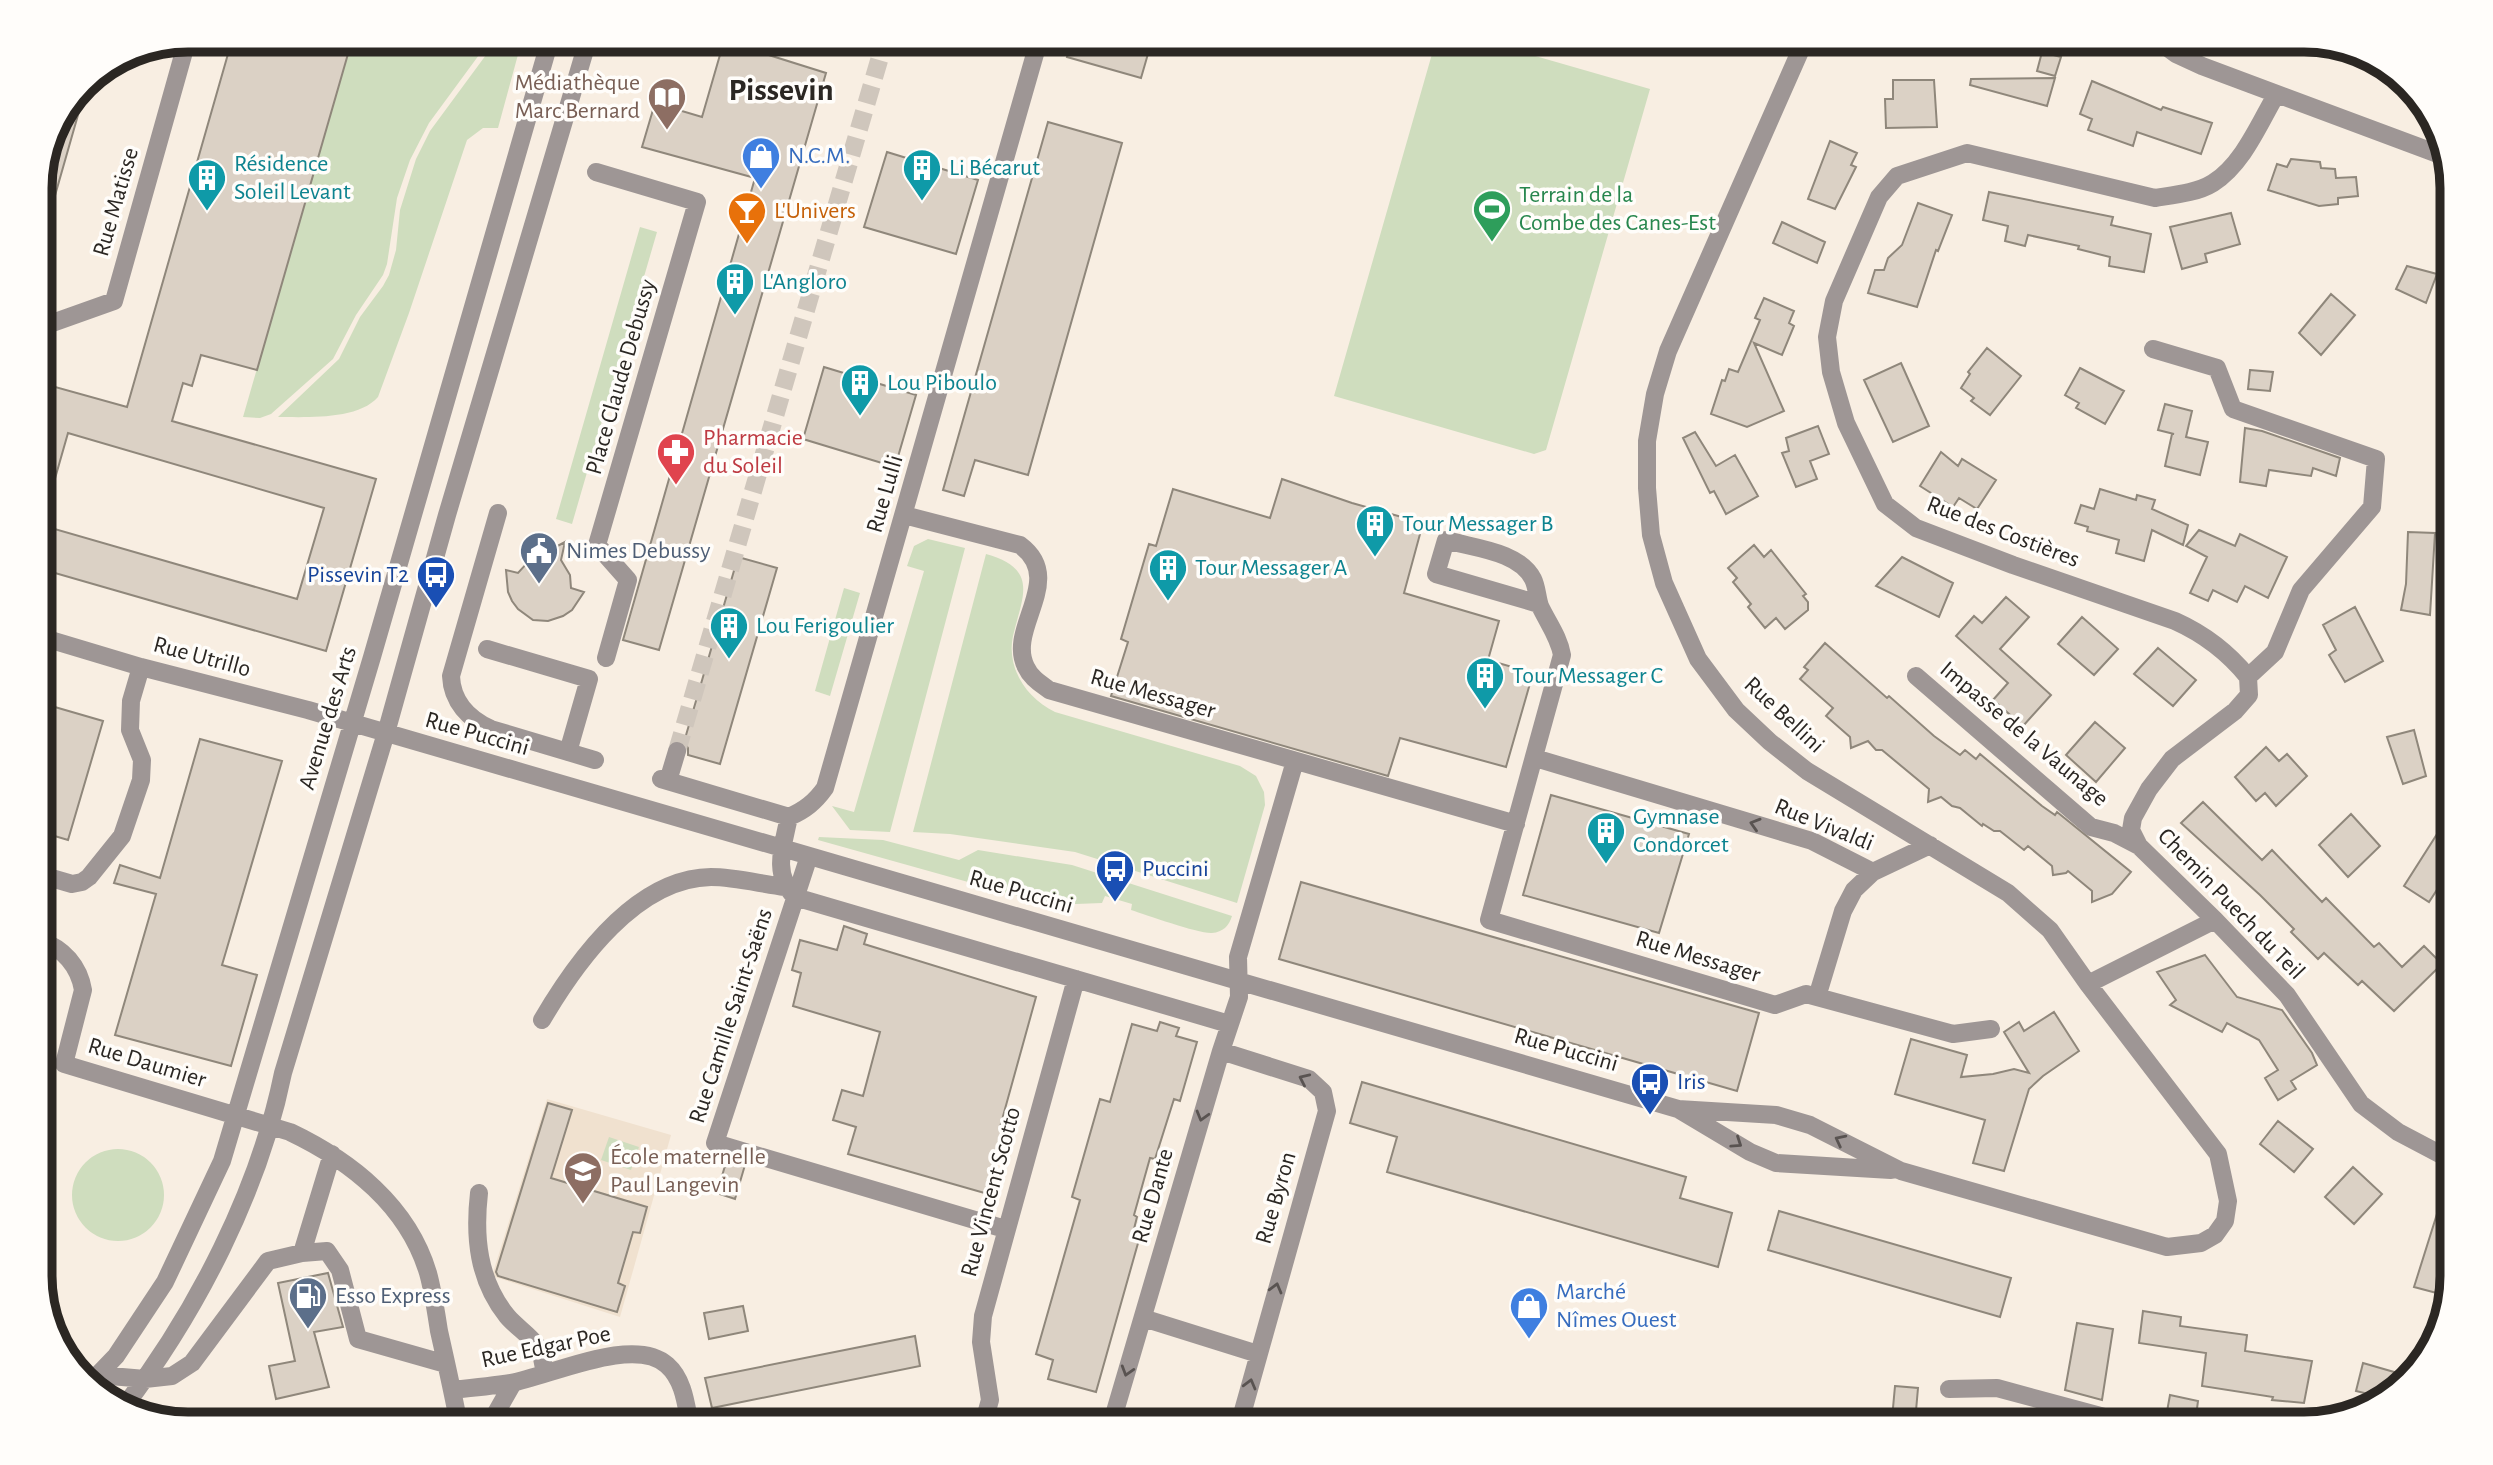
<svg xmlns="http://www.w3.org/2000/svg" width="2493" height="1465" viewBox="0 0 2493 1465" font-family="'Alegreya Sans',sans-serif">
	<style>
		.built { fill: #f0e1cf }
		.green { fill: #cfddbe }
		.building { fill: #dbd1c5; stroke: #8f877b; stroke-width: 2 }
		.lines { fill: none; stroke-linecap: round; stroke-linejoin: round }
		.minor-tunnel { stroke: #cfc6bc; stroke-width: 18; stroke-dasharray: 18 9; stroke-linecap: butt }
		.minor { stroke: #9e9695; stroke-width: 18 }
		.oneway { stroke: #595351 }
		.labels { text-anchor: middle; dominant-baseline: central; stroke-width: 7; stroke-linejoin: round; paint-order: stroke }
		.education-label { font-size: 24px; fill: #785e54; stroke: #fffdfa; text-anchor: end }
		.shop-label { font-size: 24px; fill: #366cbe; stroke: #fffdfa; text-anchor: start }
		.culture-label { font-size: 24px; fill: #0d838f; stroke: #fffdfa; text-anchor: start }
		.leisure-label { font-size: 24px; fill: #27864d; stroke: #fffdfa; text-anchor: start }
		.street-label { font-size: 24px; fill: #2b2723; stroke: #fffdfa }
		.food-label { font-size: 24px; fill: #c56008; stroke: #fffdfa; text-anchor: start }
		.health-label { font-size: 24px; fill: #be3a42; stroke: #fffdfa; text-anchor: start }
		.service-label { font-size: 24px; fill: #4e5e75; stroke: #fffdfa; text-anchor: start }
		.transit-label { font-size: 24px; fill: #164399; stroke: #fffdfa; text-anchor: start }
		.district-label { font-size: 32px; font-weight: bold; fill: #2b2723; stroke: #fffdfa }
		.rim { fill: none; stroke: #2b2723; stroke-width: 9 }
	</style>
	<rect width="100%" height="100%" fill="#f8eee2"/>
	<path class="built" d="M547,1099L671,1135L620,1317L492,1276Z"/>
	<path class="green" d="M352,40H490L429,123L410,160L397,198L387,264L383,275L356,315L333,359L271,414L260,418L243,417Z
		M497,40H522L498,128H483L467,140L409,313L378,397C358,420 307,417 278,417L339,359L360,317L383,286L389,275L396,250L400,210L416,159L430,131Z
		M1436,40H1480L1650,89L1546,450L1534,454L1334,396Z
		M640,227L657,232L572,524L556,519Z
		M928,539L965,548L890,832L850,830L832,806L854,812L924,571L907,566L914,546Z
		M986,554C1040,569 1022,597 1013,636C1006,668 1027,699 1055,712L1240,766L1256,776L1264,792L1265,805L1237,903L1075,852L950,834L913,832Z
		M844,588L860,593L830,696L815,691Z
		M819,837L883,840L959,860L978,850L1072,865L1232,916C1229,926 1223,932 1212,933C1199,934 1147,915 1131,910L1132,904L1105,896L1102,903L1050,905L818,840Z
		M609,1137L639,1147L631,1170L601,1160Z
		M72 1195a46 46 0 1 1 92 0a46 46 0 1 1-92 0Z"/>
	<path class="building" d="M232,40H352L257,370L201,355L192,386L183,383L172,421L376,479L326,651L41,569V525L297,599L324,508L68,433L46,510L41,509V383L127,407Z
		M1072,40H1152L1141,78L1067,57Z
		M724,41L826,73L659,650L623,640L755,178L642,147L655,103L702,117Z
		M2042,52L2061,57L2055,76L2037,71Z
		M2055,78L2047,106L1970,85L1971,79Z
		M1893,80H1934L1937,127L1886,128L1885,99H1893Z
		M2092,81L2161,110L2163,107L2212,123L2201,154L2137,132L2133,146L2088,130L2092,119L2080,114Z
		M83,85L86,87L46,227H41V179L52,131Z
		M1048,122L1122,143L1028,475L975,460L964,496L943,490Z
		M1830,141L1857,153L1851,165L1856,167L1835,209L1808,199Z
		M887,152L978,180L956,254L864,227Z
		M2291,159L2320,162L2321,168L2335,169L2336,178L2356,177L2358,196L2338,198V204L2319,206L2268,190L2277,164L2287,167Z
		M1989,192L2113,217L2111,225L2151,234L2144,272L2109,266L2110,257L2078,249L2079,246L2028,235L2025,246L2005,241L2008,226L1983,220Z
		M1918,203L1952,215L1938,251L1936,250L1917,307L1868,293L1875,270H1884L1888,258L1902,245Z
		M2231,213L2240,244L2205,254L2207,262L2182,269L2170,227Z
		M1782,222L1825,242L1817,263L1773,243Z
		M2407,266L2437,274L2426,303L2396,289Z
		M2331,294L2355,315L2321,355L2299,333Z
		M1764,298L1794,311L1789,323L1794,326L1782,355L1754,343L1784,411L1747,427L1711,414L1722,380L1725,381L1729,369L1738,372L1760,320L1755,318Z
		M1987,348L2021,376L1990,415L1971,401L1974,398L1961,388L1970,374L1968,372Z
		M1901,363L1929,426L1893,442L1864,380Z
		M824,367L916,395L895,467L803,439Z
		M2080,368L2124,391L2105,424L2076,408L2079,403L2065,395Z
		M2250,370L2273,372L2270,391L2248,389Z
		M2165,404L2192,411L2186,437L2208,442L2200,475L2165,466L2172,434H2174L2158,430Z
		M1818,426L1829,454L1810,461L1817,479L1796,487L1782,453L1789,451L1786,438Z
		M2245,428L2262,431L2340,458L2336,476L2313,468L2311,476L2269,470L2266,486L2240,482Z
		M1695,432L1716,466L1735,455L1758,496L1726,514L1714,491L1710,493L1683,438Z
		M1941,452L1958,466L1962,459L1996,480L1977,509L1959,498L1953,507L1920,486Z
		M1282,479L1352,503L1423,523L1404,593L1499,621L1488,660L1533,673L1506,767L1400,738L1388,776L1111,696L1128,642L1121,639L1149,544L1156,546L1173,489L1270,518Z
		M2100,489L2136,500L2137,495L2155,500L2152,509L2188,525L2183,545L2152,530L2144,561L2116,553L2119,540L2087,531L2088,527L2075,523L2081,505L2094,509Z
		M2199,530L2235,546L2240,534L2287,557L2268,598L2245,586L2237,602L2213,590L2208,601L2190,593L2207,557L2186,546Z
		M2408,532L2435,533L2430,615L2401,610L2406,584Z
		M565,542L561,560L570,575L571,588L584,592L572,610L563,616L548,621L533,620L518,609L512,601L508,592L506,570L518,573L529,561Z
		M1754,545L1764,557L1771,550L1806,594L1803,596L1808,602V610L1785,629L1776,618L1765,628L1748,607L1751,604L1733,582L1737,578L1728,568Z
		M738,557L777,568L720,764L688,755V748L684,742Z
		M1902,557L1953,583L1939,617L1876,586Z
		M2006,597L2029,617L2000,649L2051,695L2023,726L1993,700L2008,683L1956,636L1974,616L1982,623Z
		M2355,607L2383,661L2345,682L2329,655L2336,650L2323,625Z
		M2082,617L2118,649L2094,675L2058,644Z
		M1825,643L1887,698L1889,696L1934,736L1960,755L1965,750L1976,759L1980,754L2042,806L2055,815L2057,812L2131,872L2112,894L2092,902V891L2068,871L2066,873L2053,875L2052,866L2028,846L2024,850L2000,831H1994L1983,824L1982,826L1960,808L1952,806L1941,797L1928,802L1929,789L1882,750H1876L1868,741L1851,748L1850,737L1826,716L1833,708L1800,679L1808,670L1804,667Z
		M2158,648L2196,680L2173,706L2134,674Z
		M41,703L103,721L68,840L41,832Z
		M2095,722L2125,748L2096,782L2066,755Z
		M2414,730L2426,776L2403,784L2387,737Z
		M200,739L282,761L222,965L257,975L231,1066L115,1035L156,894L114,883L120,865L160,878Z
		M2266,747L2279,761L2287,754L2307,776L2276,806L2265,793L2256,801L2235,777Z
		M1551,795L1689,834L1659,933L1523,895Z
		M2203,802L2262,860L2272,850L2322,902L2326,898L2374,947L2379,943L2402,967L2424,946L2442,964L2394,1011L2362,981L2358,985L2324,953L2318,959L2291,932L2294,929L2260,895L2181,823Z
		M2453,809V865L2429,902L2404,886Z
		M2351,814L2380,846L2348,877L2319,845Z
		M1301,882L1759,1013L1737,1091L1279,959Z
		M844,926L867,934L864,944L1036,997L1000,1127L1006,1129L988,1194L848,1154L856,1127L833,1120L842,1090L863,1096L880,1032L793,1006L801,973L792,970L800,940L837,950Z
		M2205,955L2237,997L2282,1010L2312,1053L2317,1065L2291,1081L2296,1089L2278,1100L2265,1078L2278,1070L2259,1040L2227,1023L2222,1032L2170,1005L2176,1000L2157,972Z
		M2054,1012L2079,1051L2043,1076L2029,1089L2004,1171L1973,1163L1985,1120L1895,1094L1911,1039L1967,1055L1961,1077L1993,1074L2014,1069L2029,1073L2004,1032L2019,1022L2024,1031Z
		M1160,1022L1179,1028L1176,1036L1197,1042L1180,1101L1174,1099L1155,1159L1150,1158L1134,1215L1137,1217L1133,1233L1140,1236L1096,1392L1048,1379L1053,1360L1036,1354L1080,1200L1072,1197L1100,1099L1110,1102L1132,1024L1157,1031Z
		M1362,1082L1686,1177L1680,1198L1732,1213L1718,1267L1387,1172L1397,1137L1350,1123Z
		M548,1103L572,1110L551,1178L647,1207L640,1233L633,1232L618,1283L625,1286L617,1312L498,1276L496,1272Z
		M2278,1121L2313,1149L2294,1172L2260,1144Z
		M727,1159L745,1165L735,1199L717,1193Z
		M2353,1167L2382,1194L2354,1224L2325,1197Z
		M1779,1211L2011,1278L2000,1317L1768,1250Z
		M2437,1214L2453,1218V1277L2448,1296L2414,1287Z
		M328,1273L343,1327L314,1332L329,1387L276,1399L269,1366L295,1361L278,1283Z
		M743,1306L748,1331L709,1339L704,1313Z
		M2143,1311L2181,1317L2180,1326L2247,1335L2245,1351L2312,1361L2304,1403L2272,1400L2273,1397L2202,1386L2206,1353L2139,1343Z
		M2077,1323L2113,1329L2102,1400L2065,1390Z
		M915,1336L920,1366L712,1408L705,1378Z
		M2363,1363L2401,1374L2398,1386L2385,1398L2356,1391Z
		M1895,1386L1918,1388L1915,1422L1892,1419Z
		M2170,1395L2198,1401L2195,1424L2166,1417Z"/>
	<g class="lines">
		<path class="minor-tunnel" d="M677,751L885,40"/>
		<path class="minor" d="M2157,40L2176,54L2202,66L2446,157
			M596,172L697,202L597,545L628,580L606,658
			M41,327L114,301L187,41
			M2153,349L2217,368L2233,409L2376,459L2372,507L2301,590L2275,652L2248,677L2249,695L2235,711L2172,759L2149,789L2133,818L2131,830L2139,846L2215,920L2287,995L2361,1104L2398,1132L2453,1161
			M498,513L451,676C452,702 469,719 491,729L595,760
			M904,515L1020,545C1067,580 1006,628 1026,667C1031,678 1040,683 1049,690L1516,824
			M1539,604L1436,574L1446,540C1473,548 1519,551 1533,579C1537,587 1537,597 1540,606C1548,623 1559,637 1562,655L1489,920L1775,1005L1806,994L1953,1034L1991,1029
			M41,637L141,667L308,710L1678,1109L1750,1152L1776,1163L1891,1170
			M487,649L589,679L568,752
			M1916,676L2091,827L2114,833L2139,846
			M2248,677C2227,651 2204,634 2175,621L2013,565L1916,528L1885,504L1846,423L1831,372L1827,337L1834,301L1879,197L1897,176L1967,153L2155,198C2174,195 2197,193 2213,183C2243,164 2259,124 2276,95
			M1535,758L1812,841L1873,872L1930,845
			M661,779L789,817C805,810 815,802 825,788L1039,40
			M668,781L677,751
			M789,817C783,846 772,874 795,897L1229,1024
			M809,856L715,1143L1005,1229
			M41,875L72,884L82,882L89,877L122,836L141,780L142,760L130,730L131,701L141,667
			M41,941C63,948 79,966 83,990L64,1064L290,1132C351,1161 408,1206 428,1273C433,1291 436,1312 439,1331C446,1362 453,1393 459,1425
			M2088,984L2215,920
			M1817,997L1843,911L1854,890L1873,872
			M542,1020C576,962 636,878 711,877C735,877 761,884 785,887
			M1221,1051L1309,1079L1323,1092L1327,1111L1239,1425
			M1678,1109L1776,1115L1810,1125L1901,1171L2167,1247L2201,1243L2215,1235L2225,1221L2228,1201L2218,1154L2088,984L2050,930L2008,893L1807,771L1770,742L1736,710L1698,659L1664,583L1651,535L1647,488V441L1655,394L1668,351L1805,40
			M479,1193C474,1237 478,1280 507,1316C516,1327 530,1335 538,1347C542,1353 543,1365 545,1373
			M302,1253L332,1154
			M1143,1318L1258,1354
			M99,1375L145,1379L172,1376L192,1363L268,1261L302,1253L327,1251L340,1270L358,1339L446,1364
			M91,1382L116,1356L165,1282L222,1161L372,657L550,40
			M1949,1389L1997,1388L2134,1425
			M452,1390C472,1388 492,1386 511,1383C550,1376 634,1335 667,1365C684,1380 686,1405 690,1425
			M124,1407C197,1311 259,1191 283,1073L386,733L447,515L588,40
			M1243,1413L1279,1425
			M496,1425V1413L513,1383
			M983,1425L990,1400L981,1342L983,1316L1076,979
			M1111,1425L1221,1051L1239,997L1238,957L1295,761"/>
	</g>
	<defs><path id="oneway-chevron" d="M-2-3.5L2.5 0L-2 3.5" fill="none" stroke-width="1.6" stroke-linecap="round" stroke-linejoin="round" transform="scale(1.75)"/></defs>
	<g class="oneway">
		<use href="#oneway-chevron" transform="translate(1755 824) rotate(-163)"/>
		<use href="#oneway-chevron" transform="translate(1304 1079) rotate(-155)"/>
		<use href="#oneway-chevron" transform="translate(1202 1116) rotate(106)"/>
		<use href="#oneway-chevron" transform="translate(1840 1140) rotate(-153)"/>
		<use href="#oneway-chevron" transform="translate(1737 1143) rotate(34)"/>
		<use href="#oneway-chevron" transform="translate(1276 1288) rotate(-75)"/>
		<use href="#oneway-chevron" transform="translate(1127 1371) rotate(107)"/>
		<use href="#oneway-chevron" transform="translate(1250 1384) rotate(-75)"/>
	</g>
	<defs>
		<g id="library-pin" transform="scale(2.0125)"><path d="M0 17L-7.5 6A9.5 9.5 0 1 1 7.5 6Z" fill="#8d6e63" stroke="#fffdfa"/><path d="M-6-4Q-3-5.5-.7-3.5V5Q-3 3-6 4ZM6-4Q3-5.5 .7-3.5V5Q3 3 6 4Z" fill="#fff"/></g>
		<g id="shop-pin" transform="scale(2.0125)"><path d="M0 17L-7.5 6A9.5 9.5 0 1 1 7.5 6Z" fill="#3f7fe0" stroke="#fffdfa"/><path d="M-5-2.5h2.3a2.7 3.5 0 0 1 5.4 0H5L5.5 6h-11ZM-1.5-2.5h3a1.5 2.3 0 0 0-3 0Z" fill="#fff"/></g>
		<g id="building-pin" transform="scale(2.0125)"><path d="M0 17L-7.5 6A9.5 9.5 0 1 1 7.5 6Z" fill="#0f9aa8" stroke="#fffdfa"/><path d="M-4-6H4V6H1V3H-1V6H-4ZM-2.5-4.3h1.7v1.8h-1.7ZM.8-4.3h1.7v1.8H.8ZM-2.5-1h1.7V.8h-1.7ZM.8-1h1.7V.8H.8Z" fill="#fff"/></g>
		<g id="stadium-pin" transform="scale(2.0125)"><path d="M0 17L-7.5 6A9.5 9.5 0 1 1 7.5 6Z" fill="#2e9e5b" stroke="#fffdfa"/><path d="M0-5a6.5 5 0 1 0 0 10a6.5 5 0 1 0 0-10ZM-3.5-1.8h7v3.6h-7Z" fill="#fff"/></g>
		<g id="bar-pin" transform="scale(2.0125)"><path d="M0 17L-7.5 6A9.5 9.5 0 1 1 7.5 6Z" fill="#e8710a" stroke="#fffdfa"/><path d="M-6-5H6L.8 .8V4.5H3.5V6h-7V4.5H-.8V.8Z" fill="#fff"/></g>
		<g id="pharmacy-pin" transform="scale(2.0125)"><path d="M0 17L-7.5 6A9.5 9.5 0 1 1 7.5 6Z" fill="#e0444e" stroke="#fffdfa"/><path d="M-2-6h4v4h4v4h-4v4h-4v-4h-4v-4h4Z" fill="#fff"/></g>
		<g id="civic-pin" transform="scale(2.0125)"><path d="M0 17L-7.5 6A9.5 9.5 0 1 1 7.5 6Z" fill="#5c6f8a" stroke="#fffdfa"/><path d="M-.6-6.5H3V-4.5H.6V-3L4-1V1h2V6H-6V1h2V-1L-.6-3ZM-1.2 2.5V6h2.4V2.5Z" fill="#fff"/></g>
		<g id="bus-pin" transform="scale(2.0125)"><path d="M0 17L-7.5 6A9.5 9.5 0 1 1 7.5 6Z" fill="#1a4fb4" stroke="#fffdfa"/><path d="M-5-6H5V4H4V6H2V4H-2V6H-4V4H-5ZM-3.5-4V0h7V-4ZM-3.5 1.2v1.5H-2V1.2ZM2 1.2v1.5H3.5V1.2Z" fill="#fff"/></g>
		<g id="school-pin" transform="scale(2.0125)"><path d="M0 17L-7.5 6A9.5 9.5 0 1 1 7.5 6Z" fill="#8d6e63" stroke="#fffdfa"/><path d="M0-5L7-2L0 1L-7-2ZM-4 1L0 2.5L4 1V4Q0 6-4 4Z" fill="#fff"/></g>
		<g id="fuel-pin" transform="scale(2.0125)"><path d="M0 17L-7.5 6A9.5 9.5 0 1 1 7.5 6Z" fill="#5c6f8a" stroke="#fffdfa"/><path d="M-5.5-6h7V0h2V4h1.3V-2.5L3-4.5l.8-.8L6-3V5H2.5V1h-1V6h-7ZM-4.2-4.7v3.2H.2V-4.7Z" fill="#fff"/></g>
	</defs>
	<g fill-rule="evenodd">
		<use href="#library-pin" x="667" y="97"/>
		<use href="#shop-pin" x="761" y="156"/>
		<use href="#building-pin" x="922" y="168"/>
		<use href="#building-pin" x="207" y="178"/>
		<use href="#stadium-pin" x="1492" y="209"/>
		<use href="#bar-pin" x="747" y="211"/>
		<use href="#building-pin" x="735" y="282"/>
		<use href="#building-pin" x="860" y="383"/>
		<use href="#pharmacy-pin" x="676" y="452"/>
		<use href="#building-pin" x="1375" y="524"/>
		<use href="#civic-pin" x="539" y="551"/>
		<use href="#building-pin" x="1168" y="568"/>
		<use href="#bus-pin" x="436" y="575"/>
		<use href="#building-pin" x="729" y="626"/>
		<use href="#building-pin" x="1485" y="676"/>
		<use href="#building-pin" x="1606" y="831"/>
		<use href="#bus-pin" x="1115" y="869"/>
		<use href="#bus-pin" x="1650" y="1082"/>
		<use href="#school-pin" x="583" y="1171"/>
		<use href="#fuel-pin" x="308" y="1296"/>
		<use href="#shop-pin" x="1529" y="1306"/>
	</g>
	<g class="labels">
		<g class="education-label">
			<text x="640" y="83">Médiathèque<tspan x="640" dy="28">Marc Bernard</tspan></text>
			<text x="610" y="1157" text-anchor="start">École maternelle<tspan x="610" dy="28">Paul Langevin</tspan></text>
		</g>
		<g class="shop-label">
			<text x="788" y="156">N.C.M.</text>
			<text x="1556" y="1292">Marché<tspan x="1556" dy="28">Nîmes Ouest</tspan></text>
		</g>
		<g class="culture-label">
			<text x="234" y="164">Résidence<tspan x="234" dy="28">Soleil Levant</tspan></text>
			<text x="949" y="168">Li Bécarut</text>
			<text x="762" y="282">L'Angloro</text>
			<text x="887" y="383">Lou Piboulo</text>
			<text x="1402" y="524">Tour Messager B</text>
			<text x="1195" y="568">Tour Messager A</text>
			<text x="756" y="626">Lou Ferigoulier</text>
			<text x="1512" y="676">Tour Messager C</text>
			<text x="1633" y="817">Gymnase<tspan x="1633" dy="28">Condorcet</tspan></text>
		</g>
		<g class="leisure-label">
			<text x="1519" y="195">Terrain de la<tspan x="1519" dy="28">Combe des Canes-Est</tspan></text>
		</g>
		<g class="street-label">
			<text transform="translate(116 202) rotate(-74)">Rue Matisse</text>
			<text transform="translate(621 377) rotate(-74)">Place Claude Debussy</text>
			<text transform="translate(885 494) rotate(-74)">Rue Lulli</text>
			<text transform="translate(2003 532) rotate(21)">Rue des Costières</text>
			<text transform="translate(202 657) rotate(15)">Rue Utrillo</text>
			<text transform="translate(1153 694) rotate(16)">Rue Messager</text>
			<text transform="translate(1784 715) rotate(43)">Rue Bellini</text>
			<text transform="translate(328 718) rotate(-73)">Avenue des Arts</text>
			<text transform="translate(477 734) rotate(16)">Rue Puccini</text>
			<text transform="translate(2024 734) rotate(40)">Impasse de la Vaunage</text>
			<text transform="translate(1824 825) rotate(22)">Rue Vivaldi</text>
			<text transform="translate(1021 892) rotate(16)">Rue Puccini</text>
			<text transform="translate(2231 904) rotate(46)">Chemin Puech du Teil</text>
			<text transform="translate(1698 957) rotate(17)">Rue Messager</text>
			<text transform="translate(731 1016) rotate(-72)">Rue Camille Saint-Saëns</text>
			<text transform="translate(1566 1050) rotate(16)">Rue Puccini</text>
			<text transform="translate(147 1063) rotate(17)">Rue Daumier</text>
			<text transform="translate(991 1192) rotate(-75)">Rue Vincent Scotto</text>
			<text transform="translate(1153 1196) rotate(-74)">Rue Dante</text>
			<text transform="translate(1276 1198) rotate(-74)">Rue Byron</text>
			<text transform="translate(546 1347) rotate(-12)">Rue Edgar Poe</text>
		</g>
		<g class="food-label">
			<text x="774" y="211">L'Univers</text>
		</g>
		<g class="health-label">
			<text x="703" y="438">Pharmacie<tspan x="703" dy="28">du Soleil</tspan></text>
		</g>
		<g class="service-label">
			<text x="566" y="551">Nimes Debussy</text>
			<text x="335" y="1296">Esso Express</text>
		</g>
		<g class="transit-label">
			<text x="409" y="575" text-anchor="end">Pissevin T2</text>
			<text x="1142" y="869">Puccini</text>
			<text x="1677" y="1082">Iris</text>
		</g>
		<g class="district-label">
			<text x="781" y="90">Pissevin</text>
		</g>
	</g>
	<path d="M0 0H2493V1465H0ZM188 52H2304A136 136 0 0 1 2440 188V1276A136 136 0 0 1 2304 1412H188A136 136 0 0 1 52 1276V188A136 136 0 0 1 188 52Z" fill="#fffdfa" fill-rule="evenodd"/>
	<path class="rim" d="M188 52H2304A136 136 0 0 1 2440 188V1276A136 136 0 0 1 2304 1412H188A136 136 0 0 1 52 1276V188A136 136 0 0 1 188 52Z"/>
</svg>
